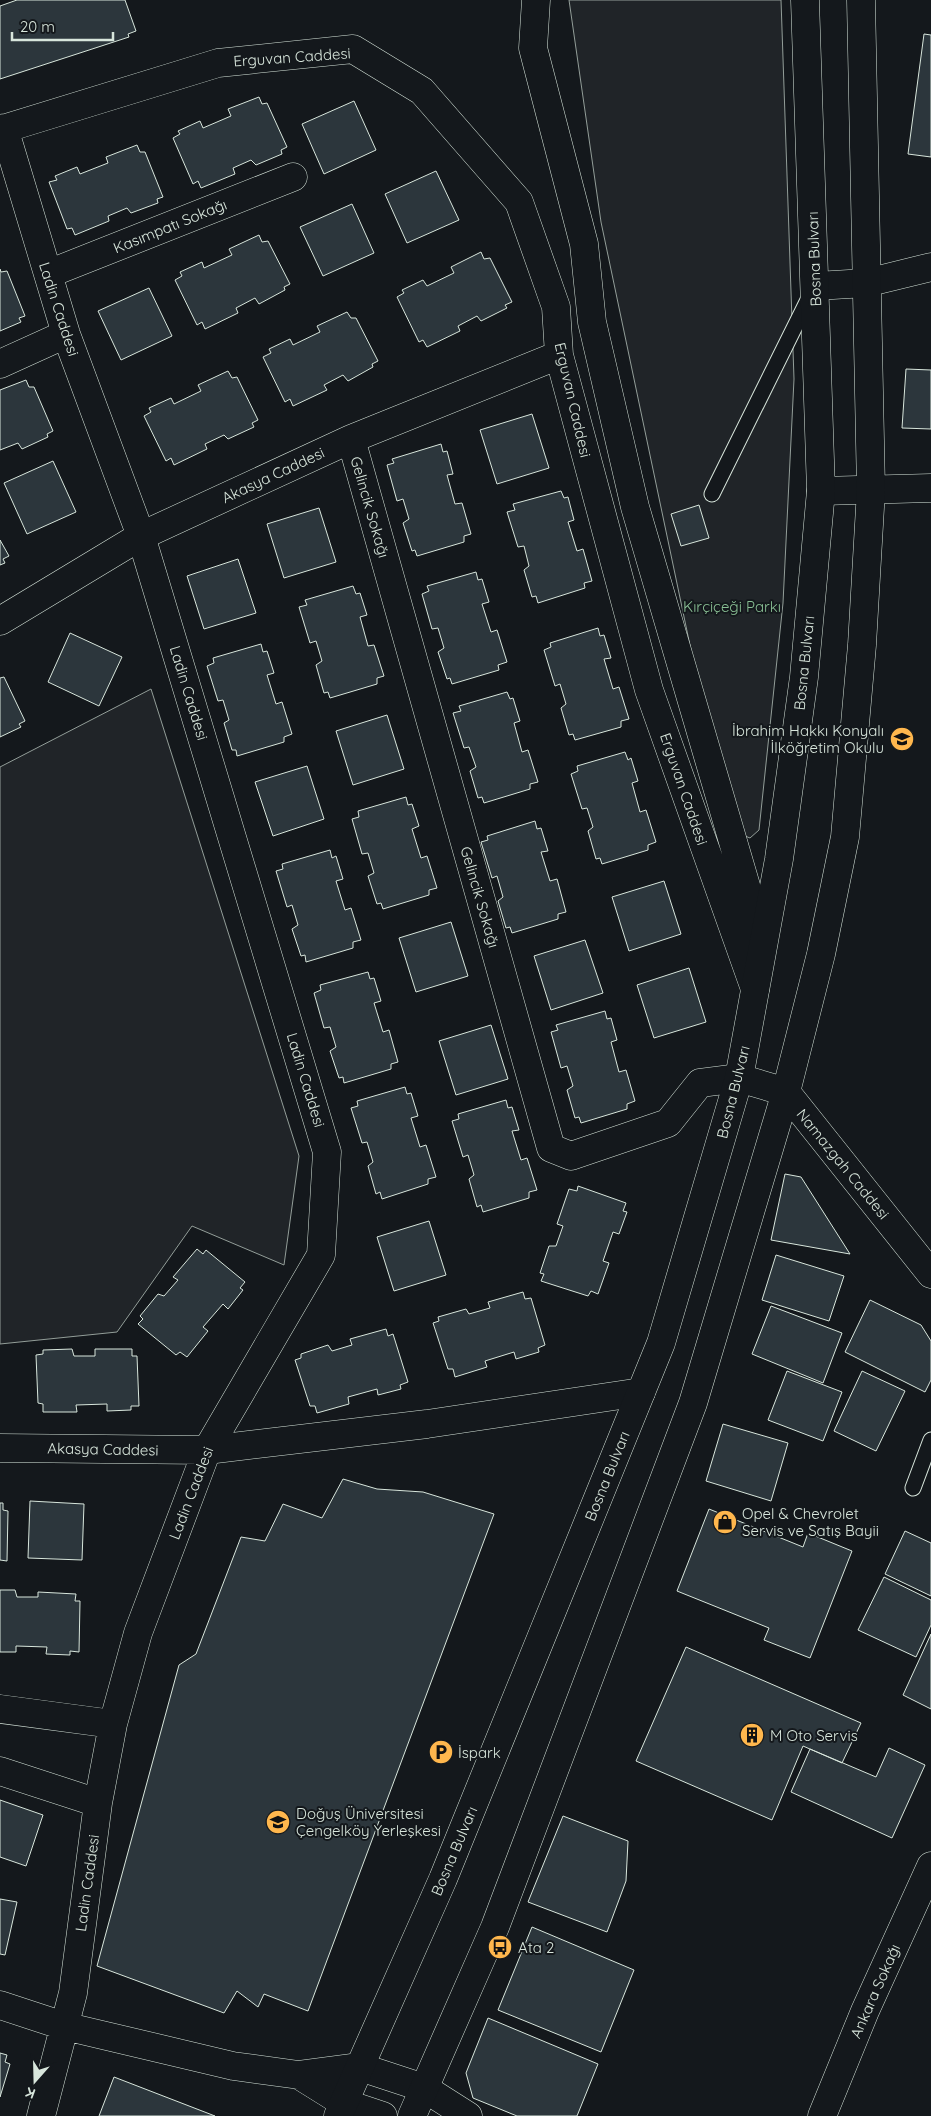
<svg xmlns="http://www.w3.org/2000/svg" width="931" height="2116" viewBox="0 0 931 2116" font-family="Quicksand,sans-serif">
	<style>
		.green { fill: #202428; stroke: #939e99 }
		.building { fill: #2c363c; stroke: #d8e6dc }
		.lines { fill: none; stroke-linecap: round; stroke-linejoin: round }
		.lane-casing { stroke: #d8e6dc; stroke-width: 17 }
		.street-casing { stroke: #d8e6dc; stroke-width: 29 }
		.secondary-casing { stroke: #d8e6dc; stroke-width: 29 }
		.lane { stroke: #14181c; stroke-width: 15 }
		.street { stroke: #14181c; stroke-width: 28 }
		.secondary { stroke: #14181c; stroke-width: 28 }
		.labels { text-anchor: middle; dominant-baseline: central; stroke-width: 4; stroke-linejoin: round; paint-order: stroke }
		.street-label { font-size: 15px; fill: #d8e6dc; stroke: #14181c }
		.park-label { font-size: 15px; fill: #8ac095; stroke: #14181c }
		.poi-label { font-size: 15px; fill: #d8e6dc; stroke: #14181c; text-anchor: start }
	</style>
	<rect width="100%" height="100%" fill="#14181c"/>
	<path class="green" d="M569,0H781L794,379L783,603L759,830L750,838L740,834L716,769L601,222Z
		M151,689L299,1156L284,1265L192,1226L117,1332L0,1344V767Z"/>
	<path class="building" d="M17,0H125L136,31L128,34L129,37L0,79V6Z
		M924,34L931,35V157L908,154Z
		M259,97L262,104L267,103L287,147L281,150L282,154L256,165L251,160L233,168L235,174L201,188L198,181L193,184L173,138L180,134L178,131L200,121L203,128L231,116L228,109Z
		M354,101L376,150L324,174L302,124Z
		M137,145L140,152H145L163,197L157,199L158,203L131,213L127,208L108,216L109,221L75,235L72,228L67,229L49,182L57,180L55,176L77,167L80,174L108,163L106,157Z
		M436,171L459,220L407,243L385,194Z
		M352,204L374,253L323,276L300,227Z
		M259,235L262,242L268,241L290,284L284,287L285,290L259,304L255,298L236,308L238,313L205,329L202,322L197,325L175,280L182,276L180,272L202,262L204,268L232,255L229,249Z
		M481,252L484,259L490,258L512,302L505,305L507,308L481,321L477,316L458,326L460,331L427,347L423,340L419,342L397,297L404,293L402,290L423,280L427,286L454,273L451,267Z
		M0,269L1,272L7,271L25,316L19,318L21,322L0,331Z
		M149,288L172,336L121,360L98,311Z
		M347,312L351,318H356L378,361L372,364L373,367L348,381L343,375L324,385L327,390L293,406L290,399L285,402L263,357L271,353L269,349L290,339L293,345L320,332L317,326Z
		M906,369L931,370V429L902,428Z
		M228,371L232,378L237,377L258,420L252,423L254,427L228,439L224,435L205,444L207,449L174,465L171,458L166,461L144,416L151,412L149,408L171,398L174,404L201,391L198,385Z
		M26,380L29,387H34L53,431L47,434L48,437L22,449L18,443L0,450V390Z
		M532,414L549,468L497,484L480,430Z
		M441,444L443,452L447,451L453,474L447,475L455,504L462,503L471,534L464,536V542L417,556L415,550L412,551L403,523L409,519L403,499L397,501L387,465L394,463L392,459Z
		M53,461L76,512L27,534L4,483Z
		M561,491L564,498L568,497L574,520L568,522L577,551L583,549L592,581L584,583L585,588L538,603L536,596L532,597L524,570L529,566L524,546L518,547L507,512L515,510L513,504Z
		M699,505L709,538L681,546L671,514Z
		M319,508L336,562L284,578L267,524Z
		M0,540L9,556L3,559L5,563L0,565Z
		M238,559L256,613L204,629L187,576Z
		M476,572L478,580L482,579L489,602L482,604L491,632L497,630L507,662L498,665L499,670L452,684L450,678L447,679L438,652L444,648L438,628L432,629L422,594L429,591L427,586Z
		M353,586L356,594L360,593L367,615L360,617L368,646L374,645L384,676L377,678V684L330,698L328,692L324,693L316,665L322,661L316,641L310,643L299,607L307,605L305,600Z
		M598,628L600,636L604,635L611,658L604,659L613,689L619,687L629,719L621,721V727L575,740L573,734L569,735L561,708L566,704L560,684L555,686L544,650L551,647L550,643Z
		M70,633L122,657L99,706L48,682Z
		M261,644L263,652L267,651L274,673L267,675L276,704L282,702L292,734L284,737V742L237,756L236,750H232L224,723L229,720L223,700L218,701L207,666L214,663L213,658Z
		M4,677L25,721L19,724L21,727L0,737V678Z
		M507,692L510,699L513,698L520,721L514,723L522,752L528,750L538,782L530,784V789L484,803L482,797L478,798L470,771L476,767L469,747L464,748L453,713L461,711L459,706Z
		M387,715L404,769L353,785L336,731Z
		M625,752L628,760L631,758L638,781L632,783L640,812L646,810L656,842L648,845V850L602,864L600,858L596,859L588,831L593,827L587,808L582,809L571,774L578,771L577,766Z
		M307,766L324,819L273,836L255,782Z
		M406,797L408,805L412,804L419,826L412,829L421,858L427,856L437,888L429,890V895L383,909L381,903L377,904L368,876L374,873L368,853L362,854L352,819L359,817L358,811Z
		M535,821L537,829L541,828L548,851L541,852L550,881L557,879L566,912L558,914V919L512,933L510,927L506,928L498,901L503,897L497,876L492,878L481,842L488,840L487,836Z
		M330,850L332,858L336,856L343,879L336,881L345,910L351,908L361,940L353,942V948L306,962L305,955L301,956L292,929L298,925L292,905L287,907L276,871L283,869L282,864Z
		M664,881L681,934L629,951L612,897Z
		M451,922L468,976L416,992L399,938Z
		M585,940L603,993L551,1010L534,956Z
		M689,968L706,1022L654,1038L637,985Z
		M368,972L370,979L374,978L381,1001L374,1003L383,1032L389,1030L398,1062L391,1064V1069L344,1083L343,1077L339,1078L330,1051L336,1047L330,1027L324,1028L314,993L321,990L320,985Z
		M605,1011L607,1019L611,1018L617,1040L611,1042L619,1072L626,1070L635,1101L627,1104V1109L581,1123L579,1117L575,1118L567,1090L573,1086L567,1066L561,1068L551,1032L558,1030L556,1025Z
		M491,1025L508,1079L456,1095L439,1041Z
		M405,1087L407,1094L411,1093L418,1116L411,1118L420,1147L426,1145L436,1177L428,1179V1184L382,1199L380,1192L376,1194L368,1166L373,1162L367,1142L362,1143L351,1108L358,1106L357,1101Z
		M506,1100L508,1108L512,1107L519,1130L512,1131L521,1160L527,1158L537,1190L529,1192V1198L483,1212L481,1205L477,1207L469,1179L474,1175L468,1155L463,1157L452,1121L459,1119L458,1114Z
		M785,1174L801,1177L850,1254L771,1240Z
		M578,1186L626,1203L623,1211L627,1212L619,1234L613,1232L603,1261L609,1263L598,1294L591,1291L588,1296L541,1281L544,1274L540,1273L549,1246H556L563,1226L557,1224L569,1189L577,1191Z
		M429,1221L446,1275L394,1291L377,1237Z
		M197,1249L203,1254L206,1250L245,1282L240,1288L243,1290L228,1309L223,1304L203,1327L208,1331L187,1357L180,1352L176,1355L138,1324L143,1319L140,1316L158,1294L164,1296L178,1280L173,1277Z
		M776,1255L844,1276L829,1321L762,1300Z
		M523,1292L525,1299L531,1298L545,1345L538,1348L539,1352L516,1359L514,1352L485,1361L487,1367L455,1377L453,1369H448L433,1323L439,1321L438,1317L466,1309L469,1314L490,1308L488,1302Z
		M870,1300L921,1325L931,1341V1380L925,1392L845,1352Z
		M771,1306L842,1333L823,1383L752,1354Z
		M386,1329L388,1336L393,1334L408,1382L400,1385L401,1389L378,1395L377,1389L348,1397L349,1404L317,1413L315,1406H310L295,1360L301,1358V1354L328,1345L332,1351L352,1345L350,1339Z
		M72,1349L74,1356H95V1349H132V1356H137L139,1406H131V1410L107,1411V1404L76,1405L77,1412H43V1404L38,1403L36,1355L43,1354V1350Z
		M787,1371L842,1392L823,1441L768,1420Z
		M862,1371L905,1391L876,1451L834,1431Z
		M723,1424L788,1443L771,1501L706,1481Z
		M343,1479L377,1489L423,1492L494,1514L308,2011L264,1994L258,2007L237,1991L224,2013L97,1966L179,1665L196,1654L241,1537L265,1541L283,1504L322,1518Z
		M30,1501L84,1504L82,1560L28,1558Z
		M0,1503H3V1510L8,1511L7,1561L0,1560Z
		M709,1509L803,1547L808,1533L852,1551L810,1658L764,1640L769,1628L677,1591Z
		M905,1531L931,1543V1596L885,1574Z
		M884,1577L931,1600V1625L916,1657L858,1630Z
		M0,1590H15L17,1597H38V1592L76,1594L75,1601H80L79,1652L70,1651V1655L46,1654L47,1647L16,1646V1652H0Z
		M931,1634V1709L903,1695Z
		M686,1647L861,1723L842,1763L803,1746L772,1820L636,1761Z
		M889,1748L925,1765L892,1838L791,1792L810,1749L876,1777Z
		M0,1800L43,1815L26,1866L0,1857Z
		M563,1816L628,1841L626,1881L607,1932L528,1902Z
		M0,1899L17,1902L5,1955L0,1954Z
		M532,1927L634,1970L601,2052L498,2010Z
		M488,2018L598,2064L577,2116H517L473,2098L466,2073Z
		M0,2053L7,2055L5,2062L10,2064L0,2097Z
		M114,2077L215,2116H99Z"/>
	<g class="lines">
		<g class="lane-casing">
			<path id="lane" d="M712,494L810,296
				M913,1488L931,1440"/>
		</g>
		<g class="street-casing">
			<path id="street" d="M536,0L533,48L584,244L592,322L635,507L763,944
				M4,128L66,334L141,536L327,1152L321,1255L207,1450L138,1633L113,1724L98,1803L73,1993L41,2116
				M0,130L218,63L353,49L422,91L519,202L556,307L559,355L649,690L755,989
				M48,274L293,177
				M816,286L866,283L931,267
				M0,364L66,334
				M351,439L551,1148L571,1156L668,1123L700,1083L739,1078
				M821,491L931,488
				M0,621L141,536L351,439L559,355
				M0,1448L207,1450L427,1424L641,1392
				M0,1709L113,1724
				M0,1771L98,1803
				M0,2005L64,2026L233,2066L299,2075L360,2067L424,2088L468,2116
				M299,2075L344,2103L383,2116"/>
		</g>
		<g class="secondary-casing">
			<path id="secondary" d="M739,1078L786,1092L931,1274
				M338,2116L443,1879L661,1343L739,1078L779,859L804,677L821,491L805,0
				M412,2116L495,1927L693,1403L786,1092L821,954L845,837L862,645L871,490L861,0
				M822,2116L865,2011L931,1866"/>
		</g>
		<use href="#lane" class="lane"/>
		<use href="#street" class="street"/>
		<use href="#secondary" class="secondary"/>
	</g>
	<defs>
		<g id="school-disc" transform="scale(1.25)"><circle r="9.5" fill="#ffb74d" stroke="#14181c"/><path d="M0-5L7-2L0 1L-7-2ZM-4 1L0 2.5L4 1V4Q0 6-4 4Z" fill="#111"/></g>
		<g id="shop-disc" transform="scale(1.25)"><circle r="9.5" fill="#ffb74d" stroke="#14181c"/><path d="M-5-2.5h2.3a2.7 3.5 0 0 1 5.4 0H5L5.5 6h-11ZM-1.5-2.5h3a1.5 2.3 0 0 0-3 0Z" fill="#111"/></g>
		<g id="building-disc" transform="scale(1.25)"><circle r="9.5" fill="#ffb74d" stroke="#14181c"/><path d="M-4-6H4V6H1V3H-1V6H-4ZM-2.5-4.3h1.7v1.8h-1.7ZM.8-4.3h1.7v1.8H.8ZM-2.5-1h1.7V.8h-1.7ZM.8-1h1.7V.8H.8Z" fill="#111"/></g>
		<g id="parking-disc" transform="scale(1.25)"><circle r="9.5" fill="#ffb74d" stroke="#14181c"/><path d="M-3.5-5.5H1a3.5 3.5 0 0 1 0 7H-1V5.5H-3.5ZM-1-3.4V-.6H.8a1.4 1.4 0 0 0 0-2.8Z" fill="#111"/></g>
		<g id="university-disc" transform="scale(1.25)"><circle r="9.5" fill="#ffb74d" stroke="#14181c"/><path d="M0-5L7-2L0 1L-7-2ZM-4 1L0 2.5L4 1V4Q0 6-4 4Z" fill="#111"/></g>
		<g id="bus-disc" transform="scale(1.25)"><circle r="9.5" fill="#ffb74d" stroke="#14181c"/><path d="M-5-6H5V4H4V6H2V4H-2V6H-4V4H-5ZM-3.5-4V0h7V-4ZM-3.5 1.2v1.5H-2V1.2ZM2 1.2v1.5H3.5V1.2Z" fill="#111"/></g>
	</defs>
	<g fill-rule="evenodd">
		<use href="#school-disc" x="902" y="739"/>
		<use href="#shop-disc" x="725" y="1522"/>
		<use href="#building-disc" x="752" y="1735"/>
		<use href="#parking-disc" x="441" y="1752"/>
		<use href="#university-disc" x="278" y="1822"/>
		<use href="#bus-disc" x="500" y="1947"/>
	</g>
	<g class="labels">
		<g class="street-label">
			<text transform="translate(292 57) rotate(-4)">Erguvan Caddesi</text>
			<text transform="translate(170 226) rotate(-22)">Kasımpatı Sokağı</text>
			<text transform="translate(814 259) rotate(-92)">Bosna Bulvarı</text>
			<text transform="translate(59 309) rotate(72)">Ladin Caddesi</text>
			<text transform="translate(573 400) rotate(77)">Erguvan Caddesi</text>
			<text transform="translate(273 475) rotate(-25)">Akasya Caddesi</text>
			<text transform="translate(370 507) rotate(74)">Gelincik Sokağı</text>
			<text transform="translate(804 663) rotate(-84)">Bosna Bulvarı</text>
			<text transform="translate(189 693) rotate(73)">Ladin Caddesi</text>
			<text transform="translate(684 789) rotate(71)">Erguvan Caddesi</text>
			<text transform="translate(480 897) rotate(74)">Gelincik Sokağı</text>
			<text transform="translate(306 1080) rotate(73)">Ladin Caddesi</text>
			<text transform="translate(733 1092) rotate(-76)">Bosna Bulvarı</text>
			<text transform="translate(843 1164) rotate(51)">Namazgah Caddesi</text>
			<text transform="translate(103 1449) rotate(1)">Akasya Caddesi</text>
			<text transform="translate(607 1476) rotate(-68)">Bosna Bulvarı</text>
			<text transform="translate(191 1493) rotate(-69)">Ladin Caddesi</text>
			<text transform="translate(454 1851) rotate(-67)">Bosna Bulvarı</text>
			<text transform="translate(87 1883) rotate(-82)">Ladin Caddesi</text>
			<text transform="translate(875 1991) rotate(-66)">Ankara Sokağı</text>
		</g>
		<g class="park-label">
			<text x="732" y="606">Kırçiçeği Parkı</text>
		</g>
		<g class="poi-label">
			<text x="884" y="730" text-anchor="end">İbrahim Hakkı Konyalı<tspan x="884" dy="17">İlköğretim Okulu</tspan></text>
			<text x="742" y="1513">Opel &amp; Chevrolet<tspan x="742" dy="17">Servis ve Satış Bayii</tspan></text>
			<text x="770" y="1735">M Oto Servis</text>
			<text x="458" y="1752">İspark</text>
			<text x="296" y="1813">Doğuş Üniversitesi<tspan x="296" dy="17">Çengelköy Yerleşkesi</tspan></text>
			<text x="518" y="1947">Ata 2</text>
		</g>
	</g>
	<g transform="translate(35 2081) rotate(200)" stroke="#14181c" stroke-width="4" paint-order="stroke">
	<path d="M0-4L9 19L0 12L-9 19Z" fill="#d8e6dc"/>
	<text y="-8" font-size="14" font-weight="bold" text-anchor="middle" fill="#d8e6dc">K</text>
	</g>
	<path d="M12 32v8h101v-8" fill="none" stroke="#d8e6dc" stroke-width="2.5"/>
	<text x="20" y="32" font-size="15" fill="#d8e6dc" stroke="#14181c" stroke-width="4" paint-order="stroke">20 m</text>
</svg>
